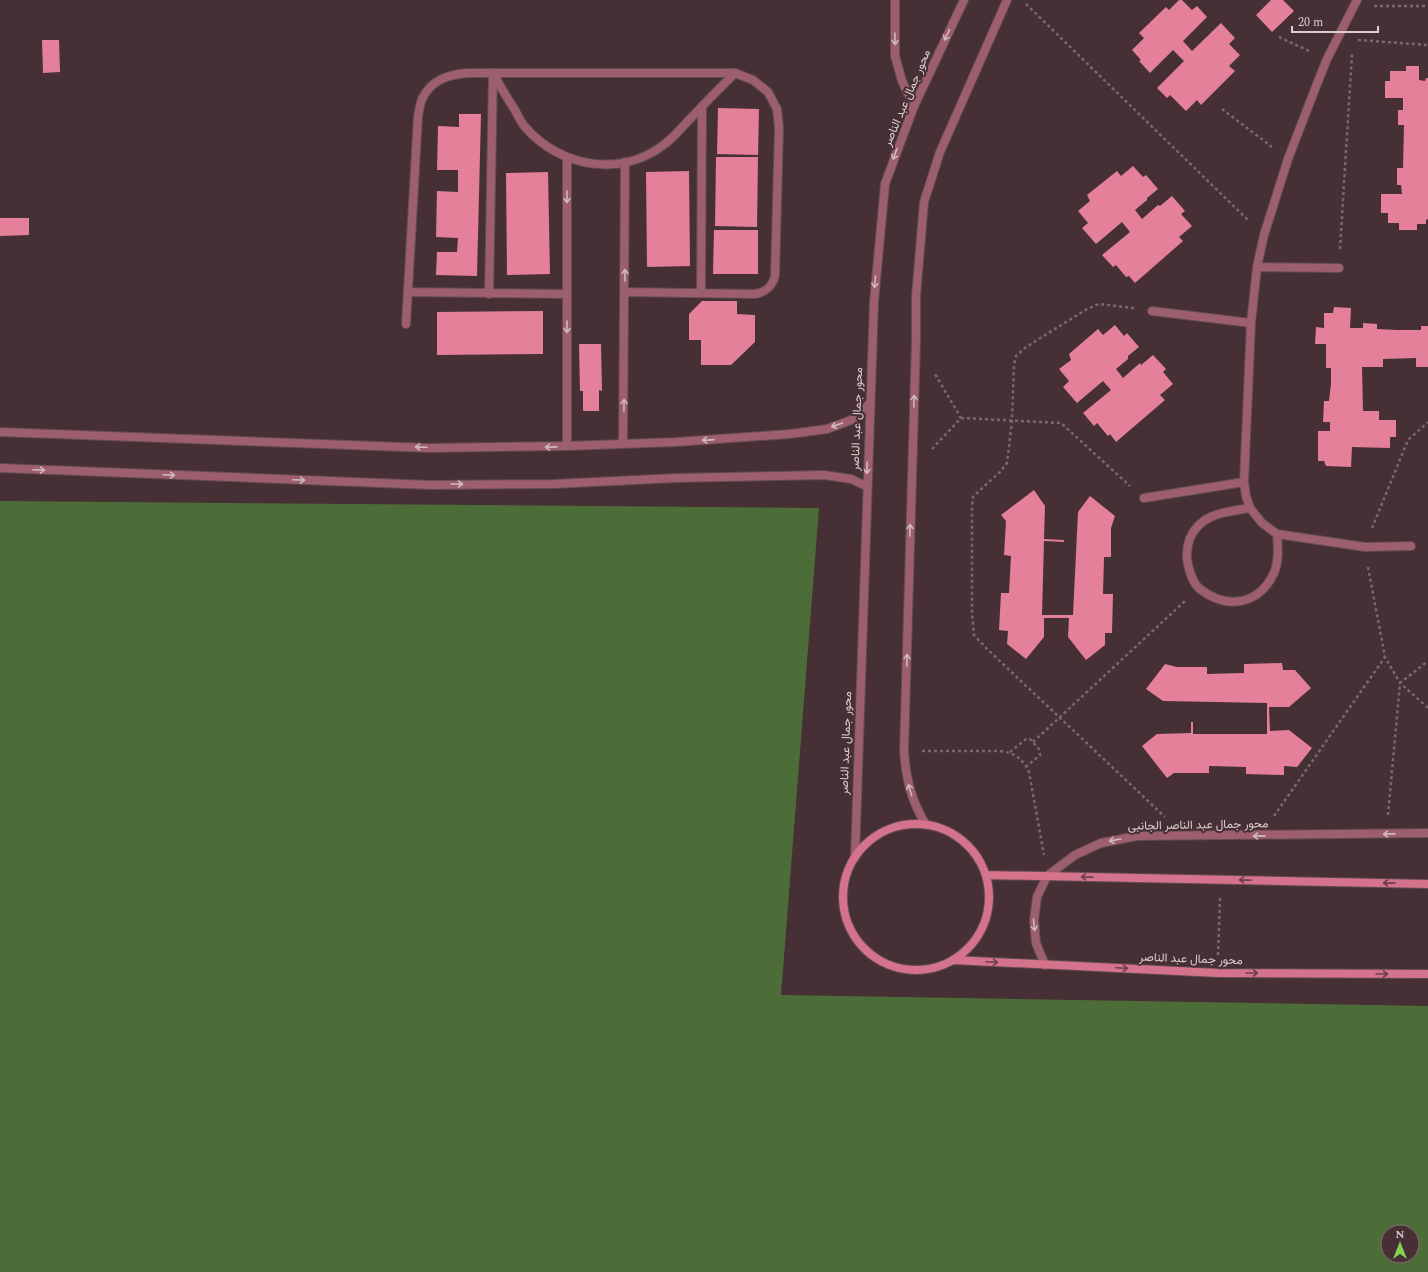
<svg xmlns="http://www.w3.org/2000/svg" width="1428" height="1272" viewBox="0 0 1428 1272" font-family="Spectral,Vazirmatn,serif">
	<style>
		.green { fill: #4d6d38; fill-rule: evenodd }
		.building { fill: #e48099 }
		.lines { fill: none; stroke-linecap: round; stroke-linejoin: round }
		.service-casing { stroke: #624c51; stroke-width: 10 }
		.minor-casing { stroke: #624c51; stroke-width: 10 }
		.tertiary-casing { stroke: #624c51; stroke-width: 10 }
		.secondary-casing { stroke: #624c51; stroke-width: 10 }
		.path { stroke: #7c686c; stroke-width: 2.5; stroke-dasharray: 3 3; stroke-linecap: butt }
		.service { stroke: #9d5f6e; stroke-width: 8 }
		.minor { stroke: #9d5f6e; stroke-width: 8 }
		.tertiary { stroke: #9d5f6e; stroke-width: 8 }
		.secondary { stroke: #d5728c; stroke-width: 8 }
		.oneway { stroke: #d0b8bd }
		.oneway2 { stroke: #6a404b }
		.labels { text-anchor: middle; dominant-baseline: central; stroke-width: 4; stroke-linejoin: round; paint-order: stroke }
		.street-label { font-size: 12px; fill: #ddced1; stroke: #473035 }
	</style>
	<rect width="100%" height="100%" fill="#473035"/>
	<path class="green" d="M0,501L819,508L781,995L1428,1006V1272H0ZM1388,1232H1412V1256H1388Z"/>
	<path class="building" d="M1179,0H1182L1192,10L1197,6L1207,17L1183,41L1192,51L1221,23L1235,38L1229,44L1240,55L1229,66L1235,71L1201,105L1197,100L1186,111L1170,95L1167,98L1157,88L1184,61L1173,50L1150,73L1139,61L1141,60L1132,50L1144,38L1139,33L1166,7L1169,10Z
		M1271,0H1283L1294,11L1272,32L1256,15Z
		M42,40H59L60,72L43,73Z
		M1406,66H1419V80L1425,81L1426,78H1428V219L1426,220V224H1417V230H1399V223H1388V213H1381V194H1402L1401,185H1397V168H1403L1404,125H1398V110H1403V98H1385V81H1390V71H1406Z
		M718,108L759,109L758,155L717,154Z
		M459,114H481L477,276L436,275L437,252H457L458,238L436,237L437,191L458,192V170H437L438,126L459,127Z
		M716,157H758L757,227L715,226Z
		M1133,166L1143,177L1146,175L1158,189L1147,198V200L1135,210L1142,219L1158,205L1160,206L1172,196L1185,211L1181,214L1192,226L1179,237L1183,241L1135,283L1129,276L1126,277L1116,265L1113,267L1102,255L1130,232L1122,222L1096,244L1082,228L1088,223L1078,211L1090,201L1087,195L1117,171L1121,176Z
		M689,171L690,266L647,267L646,172Z
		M548,172L550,274L507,275L506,173Z
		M0,218H29V235L0,236Z
		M714,230H758V274H713Z
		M702,301H737V314L755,315V342L731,365H701V340H689V314Z
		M1334,307L1351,308L1350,328H1363V323L1377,324V329L1397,330H1421V326H1428V367H1416V358L1383,359V367H1362L1363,411H1379V420H1396V437H1390V448L1352,447L1351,467L1326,466L1324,461H1318V431H1330V422H1323L1324,401H1329L1331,384V368H1326V344H1315L1316,327L1324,328V313H1333Z
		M543,311V354L437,355V312Z
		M1115,325L1124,336L1127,333L1139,347L1128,356V359L1116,369L1123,378L1140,363L1141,365L1153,355L1166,369L1163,372L1173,384L1160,395L1165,400L1116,442L1110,434L1108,436L1097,423L1094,426L1083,413L1111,390L1103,381L1077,403L1063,387L1069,381L1059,369L1071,360L1069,354L1098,329L1103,335Z
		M579,344H601L602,391L599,390V411H583V391H580Z
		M1034,490L1045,506L1044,539L1064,540V542L1044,541L1042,615H1073L1078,512L1090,496L1115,516L1111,528V557H1104L1103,594H1113L1112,633H1105V645L1086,660L1068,637L1069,618H1044V637L1026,659L1007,644L1008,631L999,630L1001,593H1009L1011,556L1004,555L1006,521L1001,515Z
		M1282,663L1283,670H1295L1311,688L1289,707H1269L1270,731L1289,730L1312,748L1297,767L1284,766V775L1246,774V767L1209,766V773H1174L1167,778L1142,746L1157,734L1191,733V722H1193V734H1267V703L1163,701L1146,689L1165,664L1177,667H1207V674L1244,673V664Z"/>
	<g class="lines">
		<g class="service-casing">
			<path id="service" d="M493,73C500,86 507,98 515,110C518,116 521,123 526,128C561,168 623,178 666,143C675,136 682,127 690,119C705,103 720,88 735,73
				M408,292L567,294
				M701,293L702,106
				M489,294L493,74
				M1152,311L1251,323
				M406,324L418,117C419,111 420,104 422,99C432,79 448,75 467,73H735L753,80L768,92L777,109L779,128L775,276C772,287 766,292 755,294L624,292
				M623,444L625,162
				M567,446V158
				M1144,498L1244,482"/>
		</g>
		<g class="minor-casing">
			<path id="minor" d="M895,0V56L902,81L914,106
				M1357,0L1327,59L1315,89L1288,159L1264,235L1257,267L1251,323L1244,482L1246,496L1250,508L1262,523L1277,534L1365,547L1411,546
				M1257,267L1339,268
				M0,432L430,448L567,446L676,442L790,434L827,429L854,419L869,404
				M0,468L431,485L553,484L676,478L824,475L851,479L866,486
				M1250,508C1226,512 1201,513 1190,538C1187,546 1186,556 1188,565C1190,573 1193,584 1200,589C1227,610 1259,605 1274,573C1279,561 1278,547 1277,534"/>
		</g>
		<g class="tertiary-casing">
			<path id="tertiary" d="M926,825C911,800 906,779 904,751L916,341V296L924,202L940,152L1007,0
				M855,857L874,302L885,184L914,106L964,0
				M1045,965L1036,943L1034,920L1037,897L1047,876L1075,855L1101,843L1137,836L1428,833"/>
		</g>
		<g class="secondary-casing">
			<path id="secondary" d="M843 897a73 73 0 1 1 146 0a73 73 0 1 1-146 0Z
				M986,875L1428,884
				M953,960L1218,973L1428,974"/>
		</g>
		<path class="path" d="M1026,4L1249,221
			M1374,6H1428
			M1279,37L1309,51
			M1358,40L1428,45
			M1222,109L1272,147
			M1340,249L1352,54
			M1134,308L1099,304L1087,309L1026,347L1016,356L1014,365L1012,421L1007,463L1000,472L980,490L973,497L972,507V613L974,635L986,648L1165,817
			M961,418L1061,423L1130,486
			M932,449L961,418L935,374
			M1372,528L1408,440L1428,422
			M1368,567L1385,657L1400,683L1428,708
			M1033,742L1185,601
			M922,751H1000C1015,753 1023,759 1029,772L1044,855
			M1010,752L1026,739H1030L1039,749L1040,755L1027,766
			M1388,815L1400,683L1428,661
			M1274,816L1385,657
			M1218,955L1220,898"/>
		<use href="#service" class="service"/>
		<use href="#minor" class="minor"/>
		<use href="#tertiary" class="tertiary"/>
		<use href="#secondary" class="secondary"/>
	</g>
	<defs><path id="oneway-shaft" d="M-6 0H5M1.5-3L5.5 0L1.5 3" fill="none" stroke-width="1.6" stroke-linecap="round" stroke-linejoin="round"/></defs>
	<g class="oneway">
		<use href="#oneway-shaft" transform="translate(947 35) rotate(115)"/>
		<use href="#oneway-shaft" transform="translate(895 39) rotate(88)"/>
		<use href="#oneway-shaft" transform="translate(895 154) rotate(110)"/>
		<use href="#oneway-shaft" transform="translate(567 197) rotate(90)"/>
		<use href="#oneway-shaft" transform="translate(625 275) rotate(-90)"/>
		<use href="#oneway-shaft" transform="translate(875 282) rotate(95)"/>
		<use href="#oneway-shaft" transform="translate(567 327) rotate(90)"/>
		<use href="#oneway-shaft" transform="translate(914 401) rotate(-88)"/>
		<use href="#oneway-shaft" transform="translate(624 405) rotate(-89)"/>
		<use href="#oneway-shaft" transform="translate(837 425) rotate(161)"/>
		<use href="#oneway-shaft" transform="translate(708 440) rotate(176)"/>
		<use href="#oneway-shaft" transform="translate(421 447) rotate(-178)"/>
		<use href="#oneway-shaft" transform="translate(551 447) rotate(179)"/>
		<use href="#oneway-shaft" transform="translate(867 468) rotate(92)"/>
		<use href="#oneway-shaft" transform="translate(39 470) rotate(2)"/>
		<use href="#oneway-shaft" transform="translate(169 475) rotate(2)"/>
		<use href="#oneway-shaft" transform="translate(299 480) rotate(2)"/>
		<use href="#oneway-shaft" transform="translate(457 484)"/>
		<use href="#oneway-shaft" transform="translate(910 530) rotate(-88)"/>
		<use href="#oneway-shaft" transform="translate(907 660) rotate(-88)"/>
		<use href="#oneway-shaft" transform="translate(910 790) rotate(-106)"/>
		<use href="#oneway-shaft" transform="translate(1389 834) rotate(179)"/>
		<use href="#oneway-shaft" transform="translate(1259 836) rotate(179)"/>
		<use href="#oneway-shaft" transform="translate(1115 840) rotate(170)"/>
		<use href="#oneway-shaft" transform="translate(1034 925) rotate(85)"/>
	</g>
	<g class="oneway2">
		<use href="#oneway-shaft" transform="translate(1087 877) rotate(-179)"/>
		<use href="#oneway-shaft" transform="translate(1245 880) rotate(-179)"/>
		<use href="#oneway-shaft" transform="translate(1389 883) rotate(-179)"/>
		<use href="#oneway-shaft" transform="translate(992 962) rotate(3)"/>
		<use href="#oneway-shaft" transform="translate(1122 968) rotate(3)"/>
		<use href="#oneway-shaft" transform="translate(1252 973)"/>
		<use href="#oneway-shaft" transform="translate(1382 974)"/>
	</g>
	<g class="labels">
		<g class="street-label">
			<text transform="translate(907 98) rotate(-67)">محور جمال عبد الناصر</text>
			<text transform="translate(857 419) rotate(-88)">محور جمال عبد الناصر</text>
			<text transform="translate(846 743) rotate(-88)">محور جمال عبد الناصر</text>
			<text transform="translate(1198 825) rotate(-1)">محور جمال عبد الناصر الجانبى</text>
			<text transform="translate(1191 959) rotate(2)">محور جمال عبد الناصر</text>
		</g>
	</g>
	<g transform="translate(1400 1244)"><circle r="19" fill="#473035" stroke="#836f73"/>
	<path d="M0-3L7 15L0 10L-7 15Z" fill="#84d04e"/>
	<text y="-6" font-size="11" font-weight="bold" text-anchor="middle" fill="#ddced1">N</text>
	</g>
	<path d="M1292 26v6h86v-6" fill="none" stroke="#ddced1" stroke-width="2"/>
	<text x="1298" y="26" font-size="12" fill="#ddced1" stroke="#473035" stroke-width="3" paint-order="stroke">20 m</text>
</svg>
